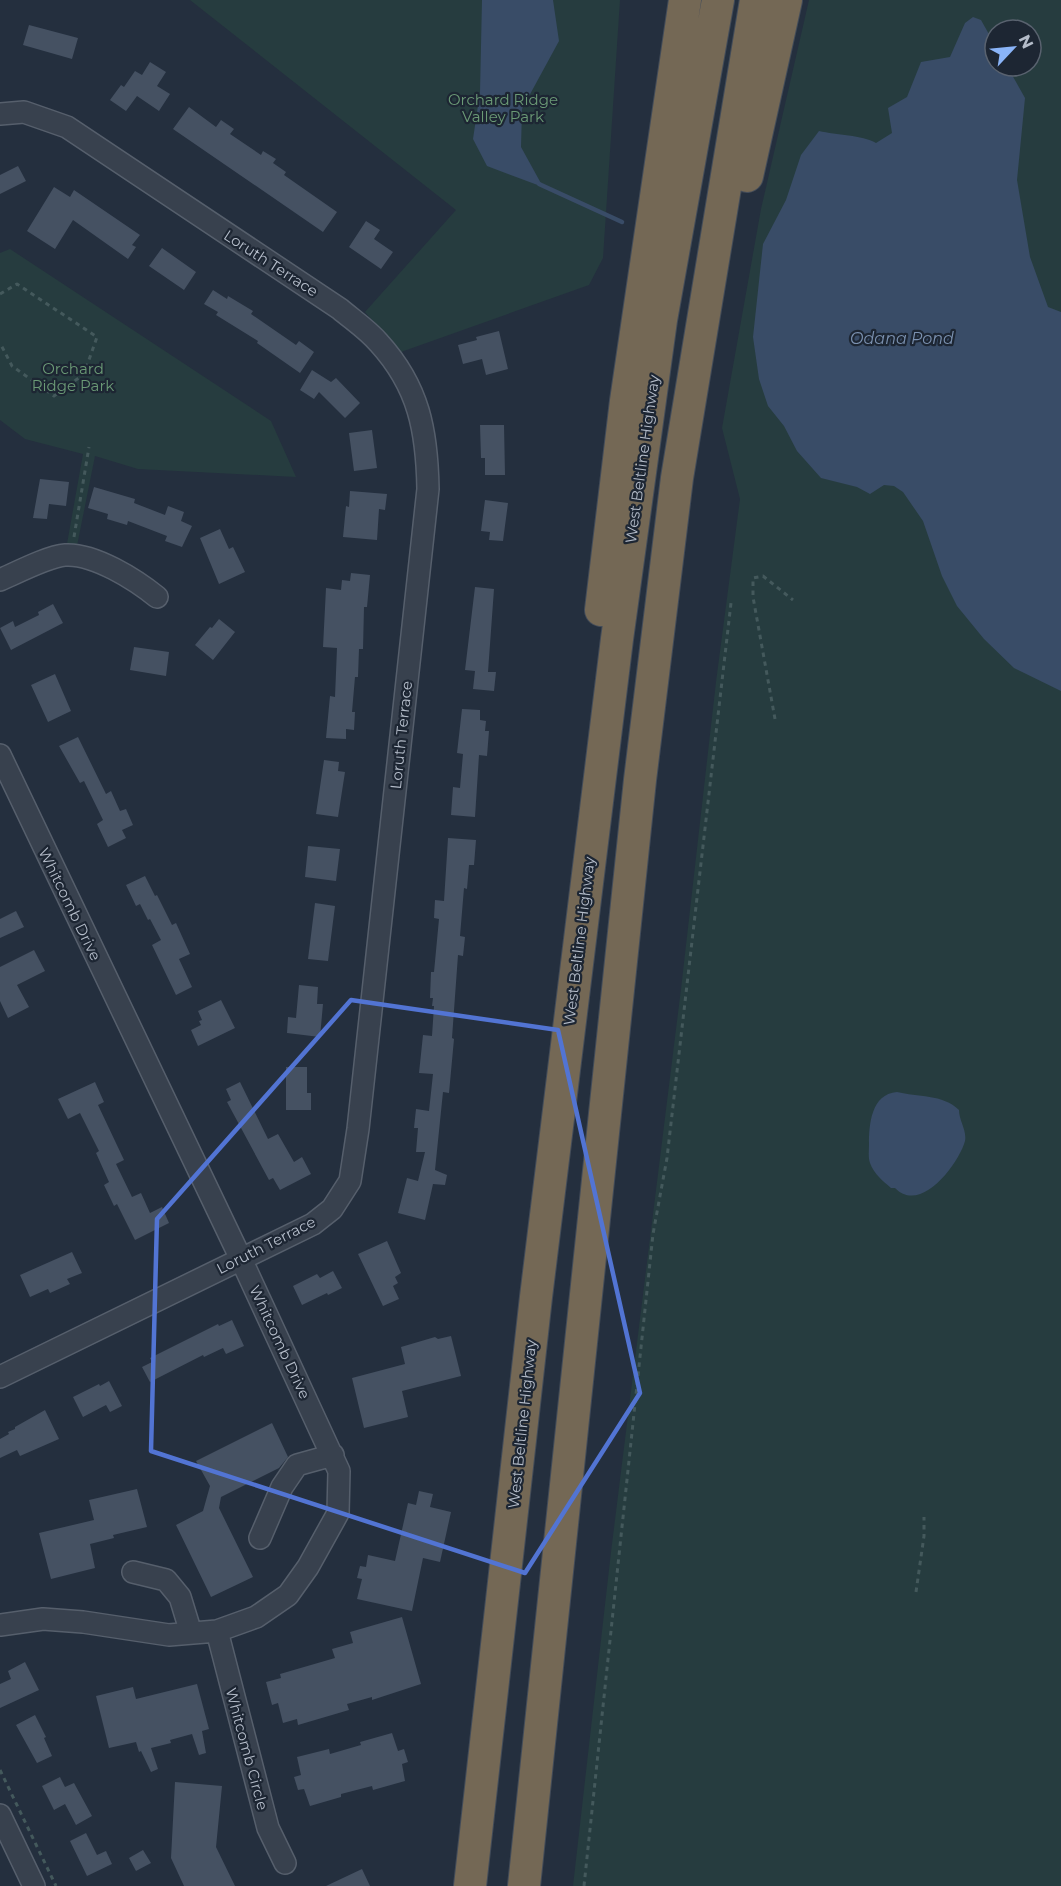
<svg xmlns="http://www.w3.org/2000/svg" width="1061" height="1886" viewBox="0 0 1061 1886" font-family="Montserrat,sans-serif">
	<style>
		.green { fill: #263c3f; fill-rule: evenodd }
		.water { fill: #394c67 }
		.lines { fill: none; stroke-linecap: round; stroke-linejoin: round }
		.stream { stroke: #394c67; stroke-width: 4.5 }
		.building { fill: #455162 }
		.minor-casing { stroke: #565f6c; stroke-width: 24 }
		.highway-casing { stroke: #434c59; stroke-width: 34 }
		.path { stroke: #44595c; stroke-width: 3; stroke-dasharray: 4.5 4.5; stroke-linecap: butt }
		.minor { stroke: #38414e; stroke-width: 21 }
		.highway { stroke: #746855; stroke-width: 32 }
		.marked { fill: none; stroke: #5274d3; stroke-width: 4.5; stroke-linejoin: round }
		.labels { text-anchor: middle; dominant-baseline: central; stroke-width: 4.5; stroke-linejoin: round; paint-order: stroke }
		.park-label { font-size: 15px; fill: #6b9a76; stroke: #1d2633 }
		.street-label { font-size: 15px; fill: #b4bcc9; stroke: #1d2633 }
		.water-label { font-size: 16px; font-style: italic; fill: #7c92b1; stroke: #1d2633 }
	</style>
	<rect width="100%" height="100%" fill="#242f3e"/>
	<path class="green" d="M190,0H620L603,258L589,285L401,352L365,312L456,210Z
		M809,0H1061V1886H573L611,1552L681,989L716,682L740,499L722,428L761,209ZM995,30H1031V66H995Z
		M10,249L271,421L296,477L138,469L95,456L75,556L65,555L83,454L25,439L0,420V253Z"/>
	<path class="water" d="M482,0H553L559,41L522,109L521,147L543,187L487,166L473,139L480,92Z
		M973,17L981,20L995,45V66H1007L1025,98L1017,180L1030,257L1048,307L1061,312V691L1014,668L984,639L957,606L942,576L923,521L903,492L894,486L884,485L870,494L857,487L821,478L797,451L784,426L768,406L759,379L753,337L763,244L786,200L801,155L819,131C836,135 862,135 876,143L892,133L888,108L907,97L921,62L950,57L965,23Z
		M897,1092C917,1097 943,1094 959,1110C959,1121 967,1130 965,1141C959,1163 921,1215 895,1188H891C883,1181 874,1174 870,1163C868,1157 869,1151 869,1144C869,1125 871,1094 897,1092Z"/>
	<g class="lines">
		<path class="stream" d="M539,184L622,222"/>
	</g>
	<path class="building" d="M29,25L78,38L72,59L23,45Z
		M150,62L166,72L157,86L170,94L159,111L137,96L126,111L110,100L121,85L124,87L135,71L142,75Z
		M189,107L216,127L221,120L234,129L230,134L261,155L263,151L276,159L273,163L286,172L284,175L337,212L323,232L173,129Z
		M18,166L26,181L0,194V175Z
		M54,187L70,197L74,190L140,235L132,245L136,247L128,259L73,220L55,249L27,231Z
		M366,221L380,230L374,239L393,252L381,269L349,247Z
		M162,248L196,272L184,290L149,266Z
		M213,290L227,299L228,296L253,311L251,314L296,345L299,341L314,352L300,373L257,343L258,341L216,315L218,312L204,304Z
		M499,331L508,369L486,375L482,359L463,364L458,345L477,340L476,337Z
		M312,370L331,382L336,378L360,403L345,418L319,392L314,399L300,390Z
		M480,425H504L505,475H485V458H481Z
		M372,430L377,468L354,471L349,433Z
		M40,479L69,482L66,506L49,504L47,519L33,518Z
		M94,487L135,499L134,503L165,515L168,506L184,512L181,521L192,526L182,547L165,541L167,536L128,521L127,525L107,519L108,514L88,508Z
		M350,491L387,494L385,510L379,509L377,540L343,537L346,506L349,507Z
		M485,500L508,503L503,541L489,540L490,532L481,531Z
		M220,529L229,549L233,547L245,572L219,584L200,538Z
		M351,573L370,575L367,607H364L363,649H359L358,677H355L352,712H355L354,730L346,729V739L326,738L330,696L335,697L337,648L323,647L326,588L341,590L342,580L350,581Z
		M475,587L494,589L488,672H496L494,691L473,689L475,671L465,670Z
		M53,604L63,623L11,650L0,628L13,621L15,627L39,615L38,612Z
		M219,619L235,632L213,660L195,645L210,627L212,628Z
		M134,647L169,652L166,676L130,670Z
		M55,674L71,711L48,722L31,685Z
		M462,709L480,710V720L486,721L485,731H489L487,756L479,755L475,817L451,815L453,787L460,788L463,754L457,753Z
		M78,737L106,794L111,791L120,811L126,809L133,825L122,830L126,838L108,847L97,824L103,820L84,781L80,783L59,746Z
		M324,760L339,762L338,771L345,772L338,817L316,814Z
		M448,838L476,840L474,865H469L467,889L464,888L460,936L465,937L463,956L458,955L452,1038L454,1039L449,1093L443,1092L435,1170L447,1175L445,1185L433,1184L425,1220L398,1213L407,1178L418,1181L425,1152H416L418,1128H414L416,1109L429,1111L433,1074L419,1073L423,1035L432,1036L434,1006H432L433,998H430L431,972H434L439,919L434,918L435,900L444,901Z
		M308,846L340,849L336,881L305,877Z
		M145,876L155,896L157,895L172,925L176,923L190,954L179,959L192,987L176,995L152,945L161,940L150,919L148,920L140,904L136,906L126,885Z
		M315,903L335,906L328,961L308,959Z
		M16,911L24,927L0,938V919Z
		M34,950L45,971L17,985L29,1007L8,1018L0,1001V967Z
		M299,985L318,987L317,1004H323L320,1037L287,1033L288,1017L296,1018Z
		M221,1000L235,1028L198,1046L191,1030L201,1025L199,1021L202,1020L198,1011Z
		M286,1067H307V1093H311V1110H286Z
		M95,1082L104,1102L98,1105L124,1160L116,1164L132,1197L141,1193L150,1213L162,1207L169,1223L135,1240L117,1204L114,1206L104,1185L109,1182L96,1153L99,1151L80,1113L68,1119L58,1099Z
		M240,1082L268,1139L278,1134L294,1162L302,1157L311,1174L280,1190L273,1178L269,1180L227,1102L231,1100L226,1089Z
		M387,1241L401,1273L395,1277L398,1283L393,1286L399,1299L383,1306L358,1254Z
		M72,1252L82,1273L67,1279L70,1284L50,1293L48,1289L30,1297L20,1275Z
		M333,1271L342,1288L328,1295L327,1293L302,1305L293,1286L317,1274L320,1278Z
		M232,1320L244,1346L226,1354L223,1348L204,1357L203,1355L150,1382L142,1367L152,1362L150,1358L218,1324L219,1326Z
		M451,1336L461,1376L402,1391L408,1417L364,1428L352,1378L405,1364L401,1347L435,1337L438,1339Z
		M109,1381L122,1406L110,1412L106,1405L83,1417L73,1397L99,1384L100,1386Z
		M45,1410L59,1439L20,1456L17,1450L0,1458V1439L9,1434L8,1432L15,1429V1427Z
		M272,1423L288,1457L279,1468L221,1497L219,1508L253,1577L211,1597L176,1525L203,1511L210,1486L196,1461Z
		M137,1489L147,1527L113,1535L114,1538L90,1544L95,1568L51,1579L39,1533L94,1520L89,1500Z
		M419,1491L433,1494L430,1507L451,1512L440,1562L423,1558L412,1611L357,1599L362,1579L357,1578L360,1566L366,1567L368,1555L395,1561L408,1503L416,1505Z
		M402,1617L421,1684L372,1700V1697L347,1704L349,1710L298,1725L297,1719L283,1723L278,1703L272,1705L266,1682L281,1678L280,1674L335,1658L332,1649L353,1643L350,1632Z
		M25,1662L39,1690L0,1708V1684L11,1679L8,1671Z
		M197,1684L209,1729L202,1731L206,1753L199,1755L192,1734L170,1740L171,1743L151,1748L158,1769L151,1772L141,1751L139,1752L136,1742L109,1748L96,1696L133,1687L136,1699Z
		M35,1715L46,1737L44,1738L52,1756L37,1763L16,1725Z
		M392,1733L398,1751L404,1749L408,1762L402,1764L405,1781L373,1790L372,1786L341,1794V1797L310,1806L304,1789L298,1790L294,1777L301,1775L297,1757L329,1749L330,1754L361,1745L360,1742Z
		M60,1777L65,1787L74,1783L92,1816L76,1825L65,1804L54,1810L42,1786Z
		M175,1782L222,1786L216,1847L235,1886H184L171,1858Z
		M86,1833L97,1855L106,1851L112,1864L87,1876L70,1841Z
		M143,1850L151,1863L136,1871L129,1858Z
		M362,1869L370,1886H326Z"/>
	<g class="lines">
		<g class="minor-casing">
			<path id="minor" d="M0,114L24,112L67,127L340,309C353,320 368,330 379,343C419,387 427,431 428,489L358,1129L350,1181L332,1209L313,1224L0,1377
				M0,580C16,573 49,556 65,555C94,553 136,580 157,597
				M0,755L241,1259L339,1471L338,1513L308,1567L288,1595L256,1617L217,1631L169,1635L83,1622L43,1619L0,1625
				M260,1538L282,1487L297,1465L333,1455
				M133,1572L166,1580L180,1597L191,1633
				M217,1631L268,1828L285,1863
				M0,1815L34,1886"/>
		</g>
		<g class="highway-casing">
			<path id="highway" d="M747,176L786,0
				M601,610L626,401L685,0
				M470,1886L536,1297L617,639L661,320L718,0
				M524,1886L640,780L677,478L756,0"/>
		</g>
		<path class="path" d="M0,294L17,284L97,337L84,374L54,396L12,366L0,343
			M74,537L89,447
			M775,719L753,597V578L763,576L793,600
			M916,1592L924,1536V1517
			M0,1770L56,1886
			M584,1886L653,1234L667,1158L731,603"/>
		<use href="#minor" class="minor"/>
		<use href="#highway" class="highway"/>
	</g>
	<path class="marked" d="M351,1000L558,1030L640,1393L525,1573L151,1451L157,1219Z"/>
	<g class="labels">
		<g class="park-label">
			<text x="503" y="99">Orchard Ridge<tspan x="503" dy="17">Valley Park</tspan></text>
			<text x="73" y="368">Orchard<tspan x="73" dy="17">Ridge Park</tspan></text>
		</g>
		<g class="street-label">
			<text transform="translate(271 263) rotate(33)">Loruth Terrace</text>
			<text transform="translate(642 459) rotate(-82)">West Beltline Highway</text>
			<text transform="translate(401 735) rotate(-84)">Loruth Terrace</text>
			<text transform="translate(70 904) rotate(64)">Whitcomb Drive</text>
			<text transform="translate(579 941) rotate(-83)">West Beltline Highway</text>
			<text transform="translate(266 1245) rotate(-27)">Loruth Terrace</text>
			<text transform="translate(280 1342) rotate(65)">Whitcomb Drive</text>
			<text transform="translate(522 1424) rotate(-84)">West Beltline Highway</text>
			<text transform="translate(247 1749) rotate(75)">Whitcomb Circle</text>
		</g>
		<g class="water-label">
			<text x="902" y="338">Odana Pond</text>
		</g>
	</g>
	<g transform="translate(1013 48) rotate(64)"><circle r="28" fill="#1d2633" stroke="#59626f" stroke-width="1.5"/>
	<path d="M0-4.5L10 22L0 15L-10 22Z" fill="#8ab4f8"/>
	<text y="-9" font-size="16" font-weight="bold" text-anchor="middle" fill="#b4bcc9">N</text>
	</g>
</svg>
